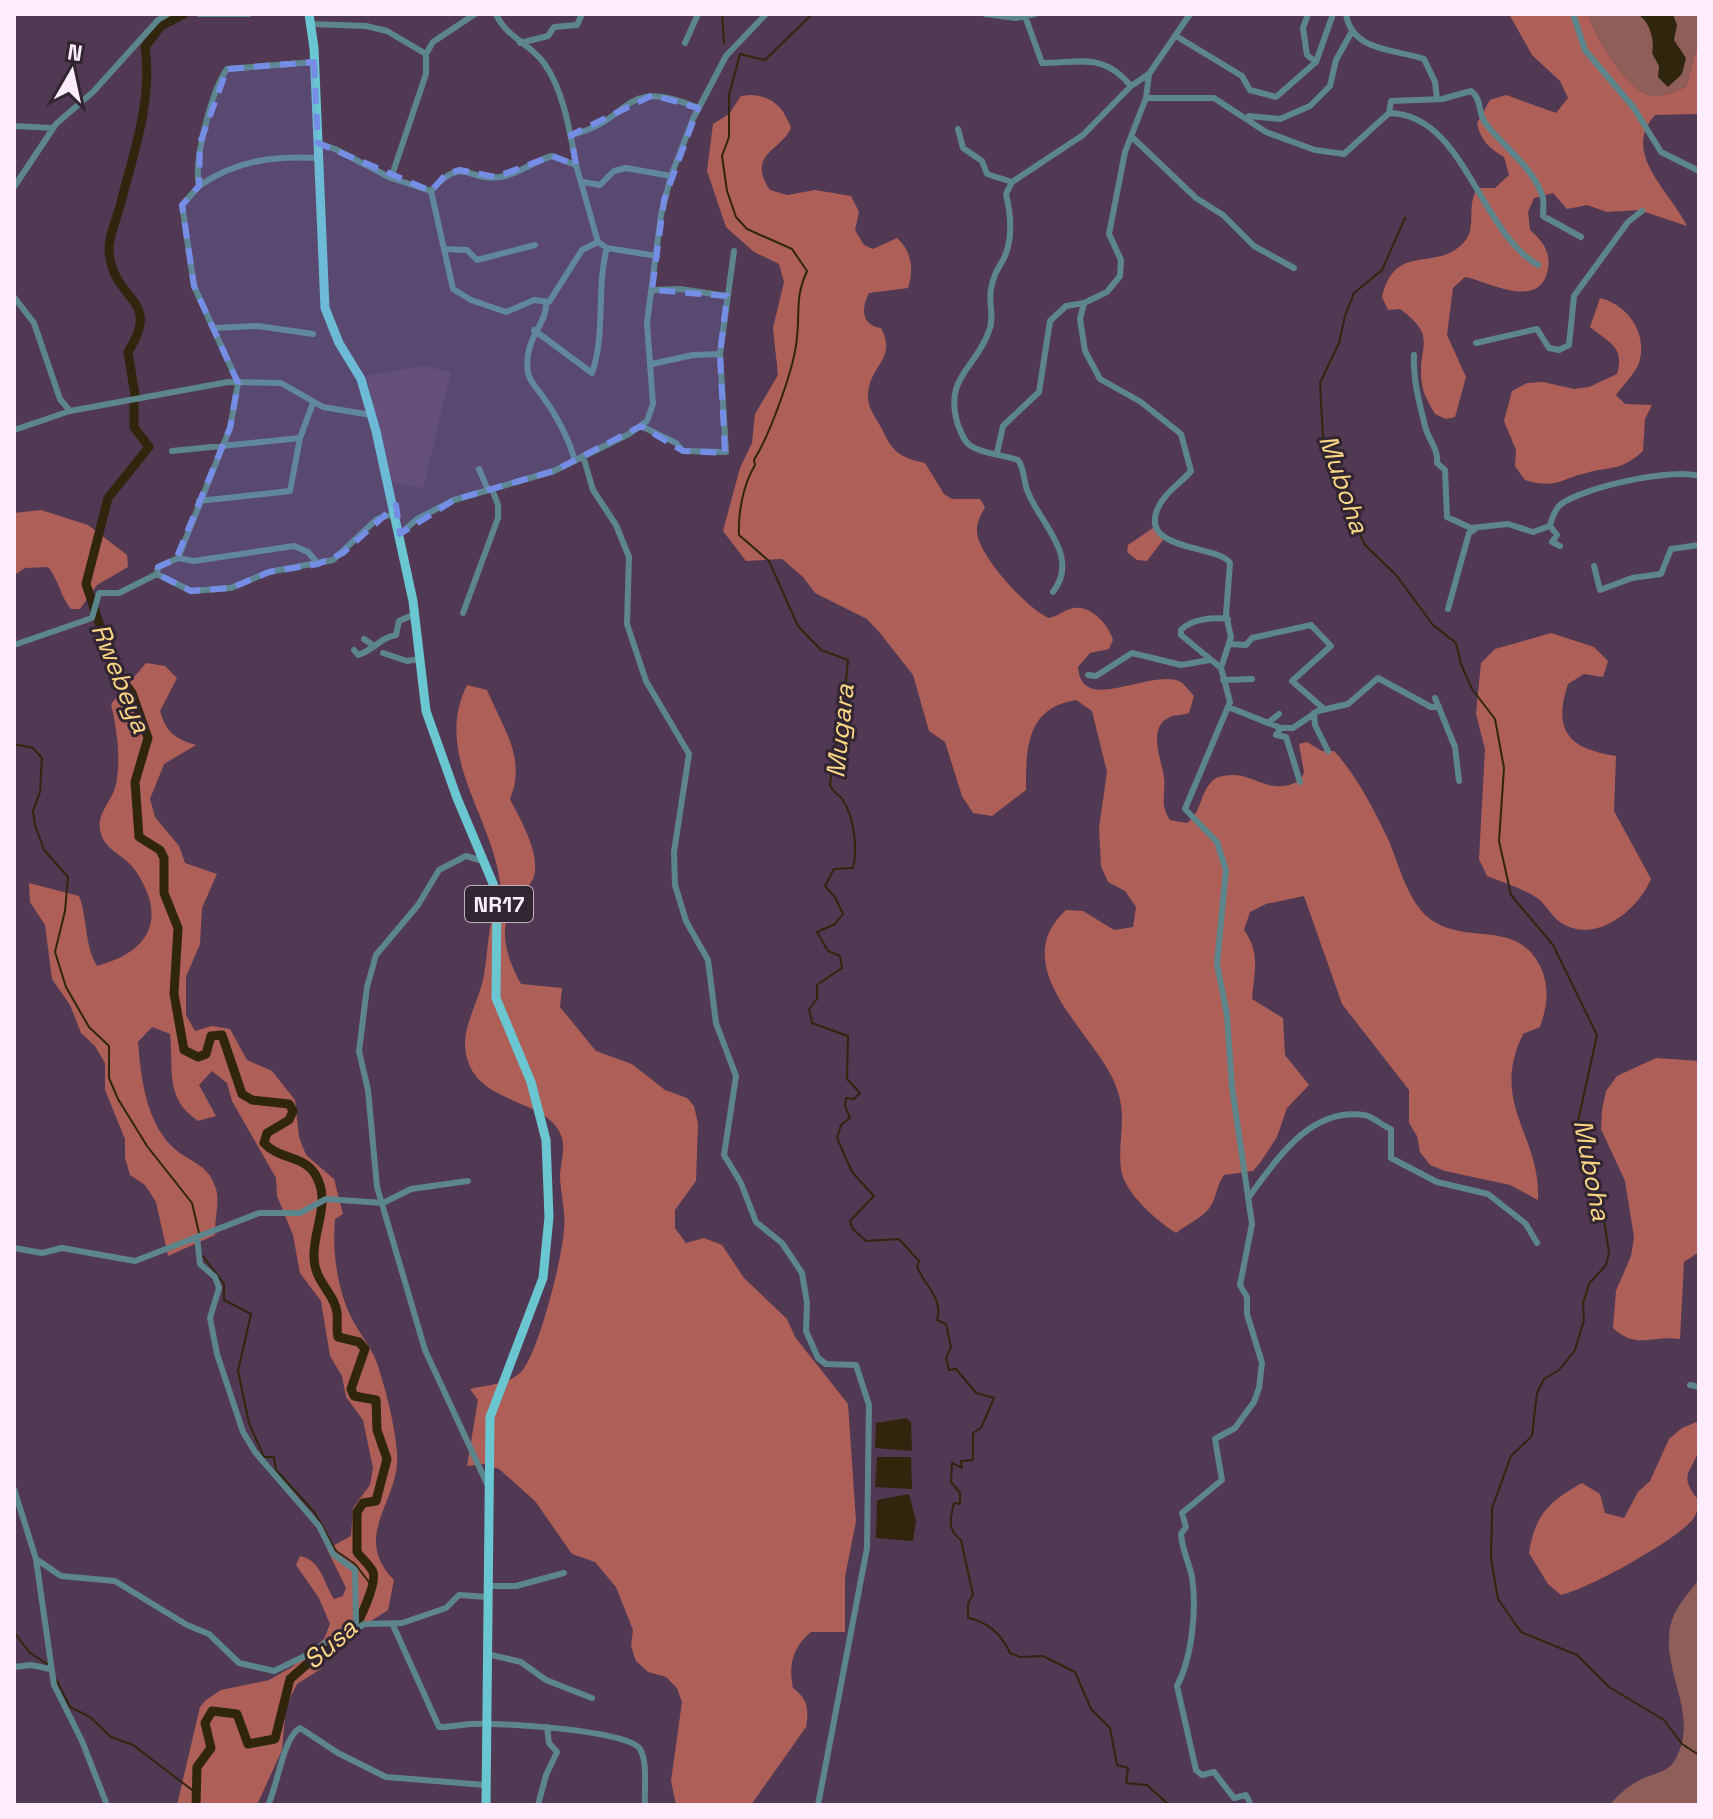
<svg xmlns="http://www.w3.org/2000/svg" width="1713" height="1819" viewBox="0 0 1713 1819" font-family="'Space Grotesk',sans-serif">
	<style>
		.built { fill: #5f4160 }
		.green { fill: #8f5e59 }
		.forest { fill: #ae5f58 }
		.water { fill: #30260d }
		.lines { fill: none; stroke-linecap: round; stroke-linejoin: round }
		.stream { stroke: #30260d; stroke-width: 2 }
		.river { stroke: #30260d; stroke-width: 9 }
		.minor { stroke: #5c868b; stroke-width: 6 }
		.primary { stroke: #6ac6d1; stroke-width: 9 }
		.marked { fill: #768de6; fill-opacity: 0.2; stroke: #768de6; stroke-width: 6; stroke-dasharray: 16 10; stroke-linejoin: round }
		.labels { text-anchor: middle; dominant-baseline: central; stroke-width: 6; stroke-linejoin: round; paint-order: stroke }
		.shield { fill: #312531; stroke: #bfb0bf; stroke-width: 2 }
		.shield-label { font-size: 22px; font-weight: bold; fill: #fcecfc }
		.water-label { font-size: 26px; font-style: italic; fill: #fbd786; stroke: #312531 }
	</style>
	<rect width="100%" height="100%" fill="#523953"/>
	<path class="built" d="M425,366L451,372L423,488L393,483L366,376Z"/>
	<path class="green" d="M1588,14H1699V40L1686,87C1674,92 1662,98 1649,95C1625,88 1595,36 1588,14Z
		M1699,1579V1805H1609C1618,1796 1626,1787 1638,1781C1650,1774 1668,1773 1675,1760C1702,1713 1657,1668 1672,1620C1677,1605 1690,1592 1699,1579Z"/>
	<path class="forest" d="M1509,14H1588C1595,36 1625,88 1649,95C1662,98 1674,92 1686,87L1699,40V114L1655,115C1621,153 1669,190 1687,226L1639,210L1607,212L1587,205L1567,209L1553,193L1534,198L1528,212L1530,230C1542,240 1551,252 1548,269C1540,312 1488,281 1465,277L1453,288L1447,335L1466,377L1455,417L1446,419L1435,414C1430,405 1423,394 1422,384C1416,346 1440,338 1400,309L1388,310L1382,297C1396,240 1437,274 1465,241C1477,226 1466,208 1477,188H1495L1509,175L1504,157C1490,149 1480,140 1477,123L1490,100L1506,95L1556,113L1568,98L1560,81L1532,55Z
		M751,95C773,96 784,108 791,128C781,151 746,154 770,190L787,195L815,190L851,196L859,212L855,230L864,245L873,249L897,238C912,251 914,271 908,288L869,293C861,308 861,325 881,328C898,360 868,365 868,397C868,410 878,420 883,431C893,454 903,458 925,463L944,494L952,499H980L985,507C981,515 976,523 977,532C978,555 1028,610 1049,618C1059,616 1065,609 1074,608C1091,605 1109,625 1113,640L1109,649L1090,653L1078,667C1082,717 1150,667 1181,682C1185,685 1190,692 1194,696L1189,713C1184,715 1175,715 1170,717C1146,728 1162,760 1164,777C1166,794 1159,804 1170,820L1187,823C1203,812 1199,790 1216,778C1253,765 1264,800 1301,780L1304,772L1299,744L1307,742L1322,751H1334C1357,776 1373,808 1388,839C1399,864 1407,901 1430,919C1467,946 1518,918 1541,968C1550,989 1547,1007 1540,1027L1523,1034C1489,1104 1541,1135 1538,1200L1510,1185L1445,1171L1430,1165L1420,1152L1417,1136L1409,1123V1090L1342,1004L1304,896L1266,904L1250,912L1244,930C1261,953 1254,972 1252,999L1283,1018L1285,1055L1309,1085L1287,1108L1277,1137L1260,1163L1253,1171L1224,1175C1217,1185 1217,1194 1212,1204C1205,1217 1187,1224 1176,1233C1157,1221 1124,1193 1121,1169C1117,1134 1130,1117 1113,1079C1089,1029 1006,965 1066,910L1083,911L1114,930L1133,927L1136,907L1125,891L1108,882L1101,866L1099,828L1107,772L1092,711L1076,700C1026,708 1026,748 1026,790L992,816L973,813L962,796L945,742L929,731L913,675L880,633L867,619L815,593L803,577L782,559L746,561L723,531L740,468L752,443L755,414L778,375L773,328L784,282L779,264L754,252L726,227L707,171L713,124L729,114L741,96Z
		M1600,298C1628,305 1648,333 1639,363C1635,374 1623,385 1616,395L1625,404L1652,405L1645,419L1643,451C1621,471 1612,466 1586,473C1558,480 1556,489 1525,480L1515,466L1516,450L1504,421L1512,391L1527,383L1543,382L1574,389L1589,387L1617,374C1625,346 1609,343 1590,327Z
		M41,510L88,525L127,555L128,567L97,585L80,609H71C60,596 59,580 48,567L25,568L14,575V513Z
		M1153,528L1163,540L1147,561L1137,560L1127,552L1128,545Z
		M1551,633L1594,647L1608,661L1603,677L1584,674L1568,684C1552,732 1570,749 1616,756L1614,811L1651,879C1638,910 1595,946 1560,922C1550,915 1545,902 1534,896C1519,887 1502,882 1487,876L1479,859L1485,749L1476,714L1481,663L1495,649Z
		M146,663L165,666L177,678L160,711C166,732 175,739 196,745L164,764L150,799L155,817L179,846L185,863L217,874L202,908L200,944L186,977V1015L195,1031L212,1026L230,1029L247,1060L272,1071L295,1100L299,1137L306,1155L334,1179L343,1214L335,1219C332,1250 337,1287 350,1315C358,1332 371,1346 377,1363C386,1390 395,1426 397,1453C401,1501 350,1535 394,1580L388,1610L331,1647L321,1669L297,1684L286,1706L282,1750L257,1805H177L200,1707L206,1700L221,1690L269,1680L292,1667L324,1639L330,1624L319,1598L296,1565L300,1556C322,1561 323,1582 334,1599L343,1596L346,1588L327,1549L351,1536L353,1508L370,1485L373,1468L363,1420L346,1397L342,1376L330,1356L321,1301L300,1273L293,1235L277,1196L276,1178L232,1101L227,1083L212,1071L199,1085L216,1116L198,1121C164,1098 174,1069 170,1034L152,1027L138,1042C141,1078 146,1125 176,1150C192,1163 207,1164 215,1186C221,1201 214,1219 215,1235L168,1256L156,1202L145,1185L130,1175L125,1158V1139L105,1090V1063L95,1046L81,1033L70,1005L52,979L45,925L30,902L29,883L79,896C88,920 84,944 97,966C150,952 168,918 135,870C125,855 103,850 100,830C97,812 113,800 116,784C121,759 117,729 111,704Z
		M467,685L487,690C503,728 527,759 510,799C520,819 537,847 535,870C534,885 523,890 515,901C496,929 507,958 521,984L562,988L560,1007L596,1051L632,1064L665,1090L687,1098L694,1106L698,1124L696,1181L675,1210V1228L686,1243L704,1238L722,1245L744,1278L787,1319L795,1337L848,1404L856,1521L845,1577V1632H811C793,1647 788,1664 793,1688C808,1699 809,1709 806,1727L751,1805H676L671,1781L682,1702L677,1688L666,1677L648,1672L636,1661L631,1646L633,1630L616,1587L595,1562L572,1554L535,1501L499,1469L484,1464L467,1466L478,1400L470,1389C487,1385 507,1385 521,1372C538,1355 563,1256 564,1229C566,1210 560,1193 560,1174C561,1164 565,1148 562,1138C550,1097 476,1107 466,1054C461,1031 476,1006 482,984C487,964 487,943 491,923C494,911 502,895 500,882C491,814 433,754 467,685Z
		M1656,1058L1699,1061V1252L1684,1262L1680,1339C1651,1335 1637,1350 1613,1328L1616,1291L1631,1256L1634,1237L1625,1181L1601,1129L1602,1110L1606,1091L1617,1076Z
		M1699,1421C1699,1430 1701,1440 1699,1448C1693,1473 1676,1473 1699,1501C1698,1506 1697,1514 1693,1519C1677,1540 1588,1589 1561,1595L1548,1584L1529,1553C1535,1514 1550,1501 1582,1483L1600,1494L1605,1513L1624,1518L1638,1492L1650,1481L1669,1439L1682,1428Z"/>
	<path class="water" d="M1637,14H1673L1677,25L1674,40L1686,58L1682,74L1668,87L1658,77L1659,66L1652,53C1655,39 1649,20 1637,14Z
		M906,1418L911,1422L912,1451L875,1448L876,1423Z
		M877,1457H911L912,1489L875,1487Z
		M909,1494L916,1521L913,1541L876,1538L877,1500Z"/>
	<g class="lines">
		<path class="stream" d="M722,14L724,43
			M812,14L765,60L740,54L729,95V137L722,156L727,191L736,217L747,229L792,249L807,271C795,298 800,309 797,337C795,367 770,434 754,460L755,465C743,485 738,513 739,535L769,561L798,626L821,650L848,660L841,734L834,748L830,785C833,793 837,793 842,799C854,815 858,849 853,868L834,869L825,886L835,897L843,914L835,924L817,932L828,951L840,956L842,968L817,985V999L809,1009L812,1023L848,1036L847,1079L860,1093L854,1099L846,1098L845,1106L850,1118L841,1125L837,1138L852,1172L874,1196L850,1221L852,1228L866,1241L899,1239L919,1261L917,1267C924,1284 944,1300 937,1320L946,1324L951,1347L946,1358L949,1370L956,1369L976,1393L994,1398L981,1428L973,1433V1460L961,1461L962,1468L952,1463L951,1482L960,1493V1504L954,1503C950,1519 947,1530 961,1540L973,1595L968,1603V1618C988,1622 1001,1633 1010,1653L1020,1657L1043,1656L1075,1672L1091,1709L1110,1728L1117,1765L1128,1768L1126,1783L1147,1785L1169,1805
			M1405,218L1382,270L1354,293L1345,316L1339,343L1320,383L1323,438L1364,544L1396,575L1433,625L1456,643L1461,664L1472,689L1495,719L1504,768L1499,841L1511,895L1553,945L1597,1035L1578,1121L1602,1206L1609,1253L1606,1265L1589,1284L1583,1303L1584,1320L1575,1350L1559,1370L1544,1379L1537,1393L1532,1436L1511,1456L1492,1508L1491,1559L1498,1599L1521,1632L1577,1655L1609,1687L1664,1720L1682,1744L1699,1755
			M14,744L33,748L42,758L40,792L33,811L35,825L44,850L68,877L65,911L55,952L66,987L89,1027L109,1046V1078L118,1099L147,1146L192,1203L199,1233
			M202,1255L224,1284V1300L251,1314L238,1371L249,1423L264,1457H274L276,1470L315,1513L336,1551L355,1564L372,1586
			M14,1632L29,1652L47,1664
			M56,1679L70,1707L90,1717L111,1737L133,1745L196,1793"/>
		<path class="river" d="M135,395L128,352C164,295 110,303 109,248C109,235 117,218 120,206C133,154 153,101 145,47L161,26L184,14
			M134,402V427L149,447L108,498L86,584L115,670L132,693L148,738L135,782L139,837L160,850L164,858V893L178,928L174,994L184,1050L198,1057L206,1054L211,1036L222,1035L242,1094L252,1100L289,1104L293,1111L289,1120L267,1133L264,1143C278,1159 303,1155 315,1174C332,1202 313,1228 314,1257C314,1282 335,1293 337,1313C338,1322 336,1328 338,1337L359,1342L365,1349L351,1389L354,1396L376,1400L377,1430L387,1459L376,1501L363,1503L357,1512V1552C362,1559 370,1565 373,1572C377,1583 359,1624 351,1631
			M196,1805L197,1767L211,1748L205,1723L212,1711L237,1714L248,1744L275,1739L290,1679L338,1637"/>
		<path class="minor" d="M199,14H249
			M496,14C506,37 529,43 544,63C564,91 570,133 576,165
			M985,14L1016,18L1035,14
			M1190,14L1149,74L1146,98L1125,152L1109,234L1121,260L1120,276L1107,292L1084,303L1080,319L1085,351L1100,379L1141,402L1181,434L1191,471C1182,482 1167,491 1160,504C1133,552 1218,544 1230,563L1226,615L1231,637L1221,668L1230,702L1185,809L1217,842L1226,870L1217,964L1227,1015L1232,1087L1252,1224L1240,1285L1247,1297V1314L1262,1363L1259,1388L1254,1402L1235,1428L1215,1439L1222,1480L1182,1513L1186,1527L1181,1534C1182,1550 1189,1562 1192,1577C1197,1609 1192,1658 1177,1686L1196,1770L1202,1775L1214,1772L1234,1798L1246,1795L1251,1805
			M1308,14L1303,28L1307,55L1316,62
			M1346,14C1352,52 1395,49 1424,59L1435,82L1437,99
			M1573,14L1585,50L1634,108L1661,152L1699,171
			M1025,16L1042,63C1080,63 1103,52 1131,86
			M310,24L366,26L387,31L426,54
			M1176,36L1242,76L1250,90L1276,97L1316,62L1332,17
			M520,43L548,36L554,27L577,25L582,14
			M685,43L698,14
			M1146,98H1214L1266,132L1315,150L1344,154L1389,113C1464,114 1479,231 1538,265
			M1389,113L1391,101L1442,99L1471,91C1483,100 1477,113 1486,124C1503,146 1535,169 1543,198C1544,203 1543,210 1543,216L1581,237
			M1249,116L1280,119L1310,106L1330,86L1336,60L1351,33
			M14,126L53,128
			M958,129L963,148L982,161L987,174L1012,182
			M571,135C633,121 621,75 698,108
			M1132,137L1196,198L1223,215L1254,246L1294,268
			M318,143L335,149L391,178L431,191C465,152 468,185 505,176C521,172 535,161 552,156L576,165L598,242L607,248L657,256
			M391,178L426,74V54L433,42L475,14
			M583,182L600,185L614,171L626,168L671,176
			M199,186C237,160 273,156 318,158
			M14,187L56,124L93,92L158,20L168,14
			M431,191L453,289L471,300L506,312L534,300L549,302L582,250L598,242
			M444,249L467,250L477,260L535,245
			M652,290L680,289L727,296
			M14,297L34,323L60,399L70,411
			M546,303C547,326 523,337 528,373C530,382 536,387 541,394C555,413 568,437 575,460
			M215,328L258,326L313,334
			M534,330L592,373C606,333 596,287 607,248
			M1476,343L1537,329L1549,348L1559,350L1569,345L1574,296L1628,222L1642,211
			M720,354L734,251
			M1414,355C1413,379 1419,402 1425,426C1428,439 1439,450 1437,463L1445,470L1447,517L1471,528L1508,524L1533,532L1550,526
			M641,426L676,443L683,451L726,452L720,354L693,355L652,364
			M14,430L70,411L228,382L281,383L323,407L371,415
			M172,451L300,438
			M997,453L1003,426L1039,392L1050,321L1066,306L1084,303
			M583,456L593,490L616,525L629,557L627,624L646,681L689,754L674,852L675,885L686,921L708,960L716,1023L736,1076L724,1155L741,1183L756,1222L782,1243L802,1273L807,1303L806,1331L818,1358L826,1364L856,1365L869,1405L867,1548L818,1805
			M479,469L488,490
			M199,501L290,491L300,438L313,403
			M400,534L417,519L454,500L554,471L629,434L647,421L653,404L647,323L661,215L671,176L693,119L726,56L766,14
			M1560,546L1552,542L1557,535L1550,526C1552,518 1555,509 1561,504C1585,487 1671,468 1699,476
			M178,558L194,561L294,546L308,552L318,564
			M1594,566L1600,590L1632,578L1661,574L1671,549L1699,545
			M157,574L158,567L178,558L230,428L238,383L194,286L182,205L199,186C193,161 212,90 227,69L314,62
			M1053,592C1081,556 1039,523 1027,490C1023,479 1025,470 1018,460C1004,455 983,454 971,446C964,442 961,432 958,425C943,377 976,369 989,331C995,316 988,303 991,289C993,277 997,270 1003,260C1013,241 1011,215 1006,194L1012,182L1083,135L1131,86L1149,74
			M1448,609L1469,533L1474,530
			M463,613L498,518V505L492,489
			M364,639L374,646
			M1229,644L1246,645L1252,638L1311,625L1331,646L1292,681L1324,709
			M14,645L92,618L99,593H119L157,574L191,591L231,588L269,572L333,560L377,519L397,513
			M354,650L358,655C374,650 381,637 396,635L399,621L415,614
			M383,653L407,661L420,659
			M1221,668L1181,635V630C1191,619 1214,617 1228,619
			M1088,675L1096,676L1132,653L1181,665L1210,660
			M1223,680L1252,679
			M1435,698L1455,747L1459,781
			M1228,707L1281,728H1293L1318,711L1348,704L1378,678L1431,707H1439
			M1314,713L1315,725L1328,751
			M1268,723L1279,714
			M1281,728L1276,735L1286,737L1300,782
			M483,861L466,856L439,870L418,905L376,955L367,987L359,1051L368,1090L377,1187L425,1350L488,1486
			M1248,1198C1276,1161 1309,1107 1364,1115C1373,1116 1382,1126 1391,1129V1158L1437,1182L1488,1194L1526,1224L1537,1243
			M14,1248L42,1253L62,1248L135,1261L259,1213H300L326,1199L383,1203L411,1189L468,1181
			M1690,1385L1699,1387
			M14,1489L36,1559L54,1685L82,1741L107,1805
			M36,1559L61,1576L115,1581L187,1625L209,1634L239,1663L274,1671L309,1654L356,1622L355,1570L333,1554L319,1526L255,1452L243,1432L217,1354L210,1318L219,1288L215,1277L200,1264L197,1237
			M487,1586H516L564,1573
			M392,1623L439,1727C449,1727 460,1725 470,1724C495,1722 629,1730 640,1749C648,1762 644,1790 645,1805
			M327,1642L341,1639L364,1624L402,1623L446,1608L459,1595L487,1597
			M487,1654L521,1662L546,1680L592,1698
			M14,1667L31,1665L50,1669
			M268,1805C278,1785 283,1737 300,1728L338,1753L386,1777L486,1785
			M538,1805L546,1775L557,1752L549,1743L547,1727"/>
		<path class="primary" d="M309,14L314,48L325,308L339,343L361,379L376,431L413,601L426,711L457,798L497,893L496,998L531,1082L546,1140L549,1217L543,1278L490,1417L486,1805"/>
	</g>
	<path class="marked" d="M314,62L318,143L431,191L446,174L460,170L496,177L552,156L576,165L571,135L653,95L698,108L664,200L652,290L727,296L720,354L725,453L683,451L641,426L554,471L454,500L400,534L396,505L343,553L318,564L269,572L231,588L191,591L157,574L158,567L176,559L230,428L238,383L194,286L182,205L199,186L200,143L227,69Z"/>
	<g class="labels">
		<rect class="shield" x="465" y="886" width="68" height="36" rx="6"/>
		<g class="shield-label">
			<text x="499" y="904">NR17</text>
		</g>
		<g class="water-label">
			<text transform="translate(1344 484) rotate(71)">Muboha</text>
			<text transform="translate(121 678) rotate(68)">Rwebeya</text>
			<text transform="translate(840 731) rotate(-84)">Mugara</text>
			<text transform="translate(1592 1170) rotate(79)">Muboha</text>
			<text transform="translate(330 1644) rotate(-41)">Susa</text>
		</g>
	</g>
	<rect width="1713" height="1819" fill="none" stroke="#fcecfc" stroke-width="32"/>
	<g transform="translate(72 72) rotate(9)" stroke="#312531" stroke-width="6" paint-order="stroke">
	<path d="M0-6L14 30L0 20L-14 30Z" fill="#fcecfc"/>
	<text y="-12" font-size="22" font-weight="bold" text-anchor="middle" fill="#fcecfc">N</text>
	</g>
</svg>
